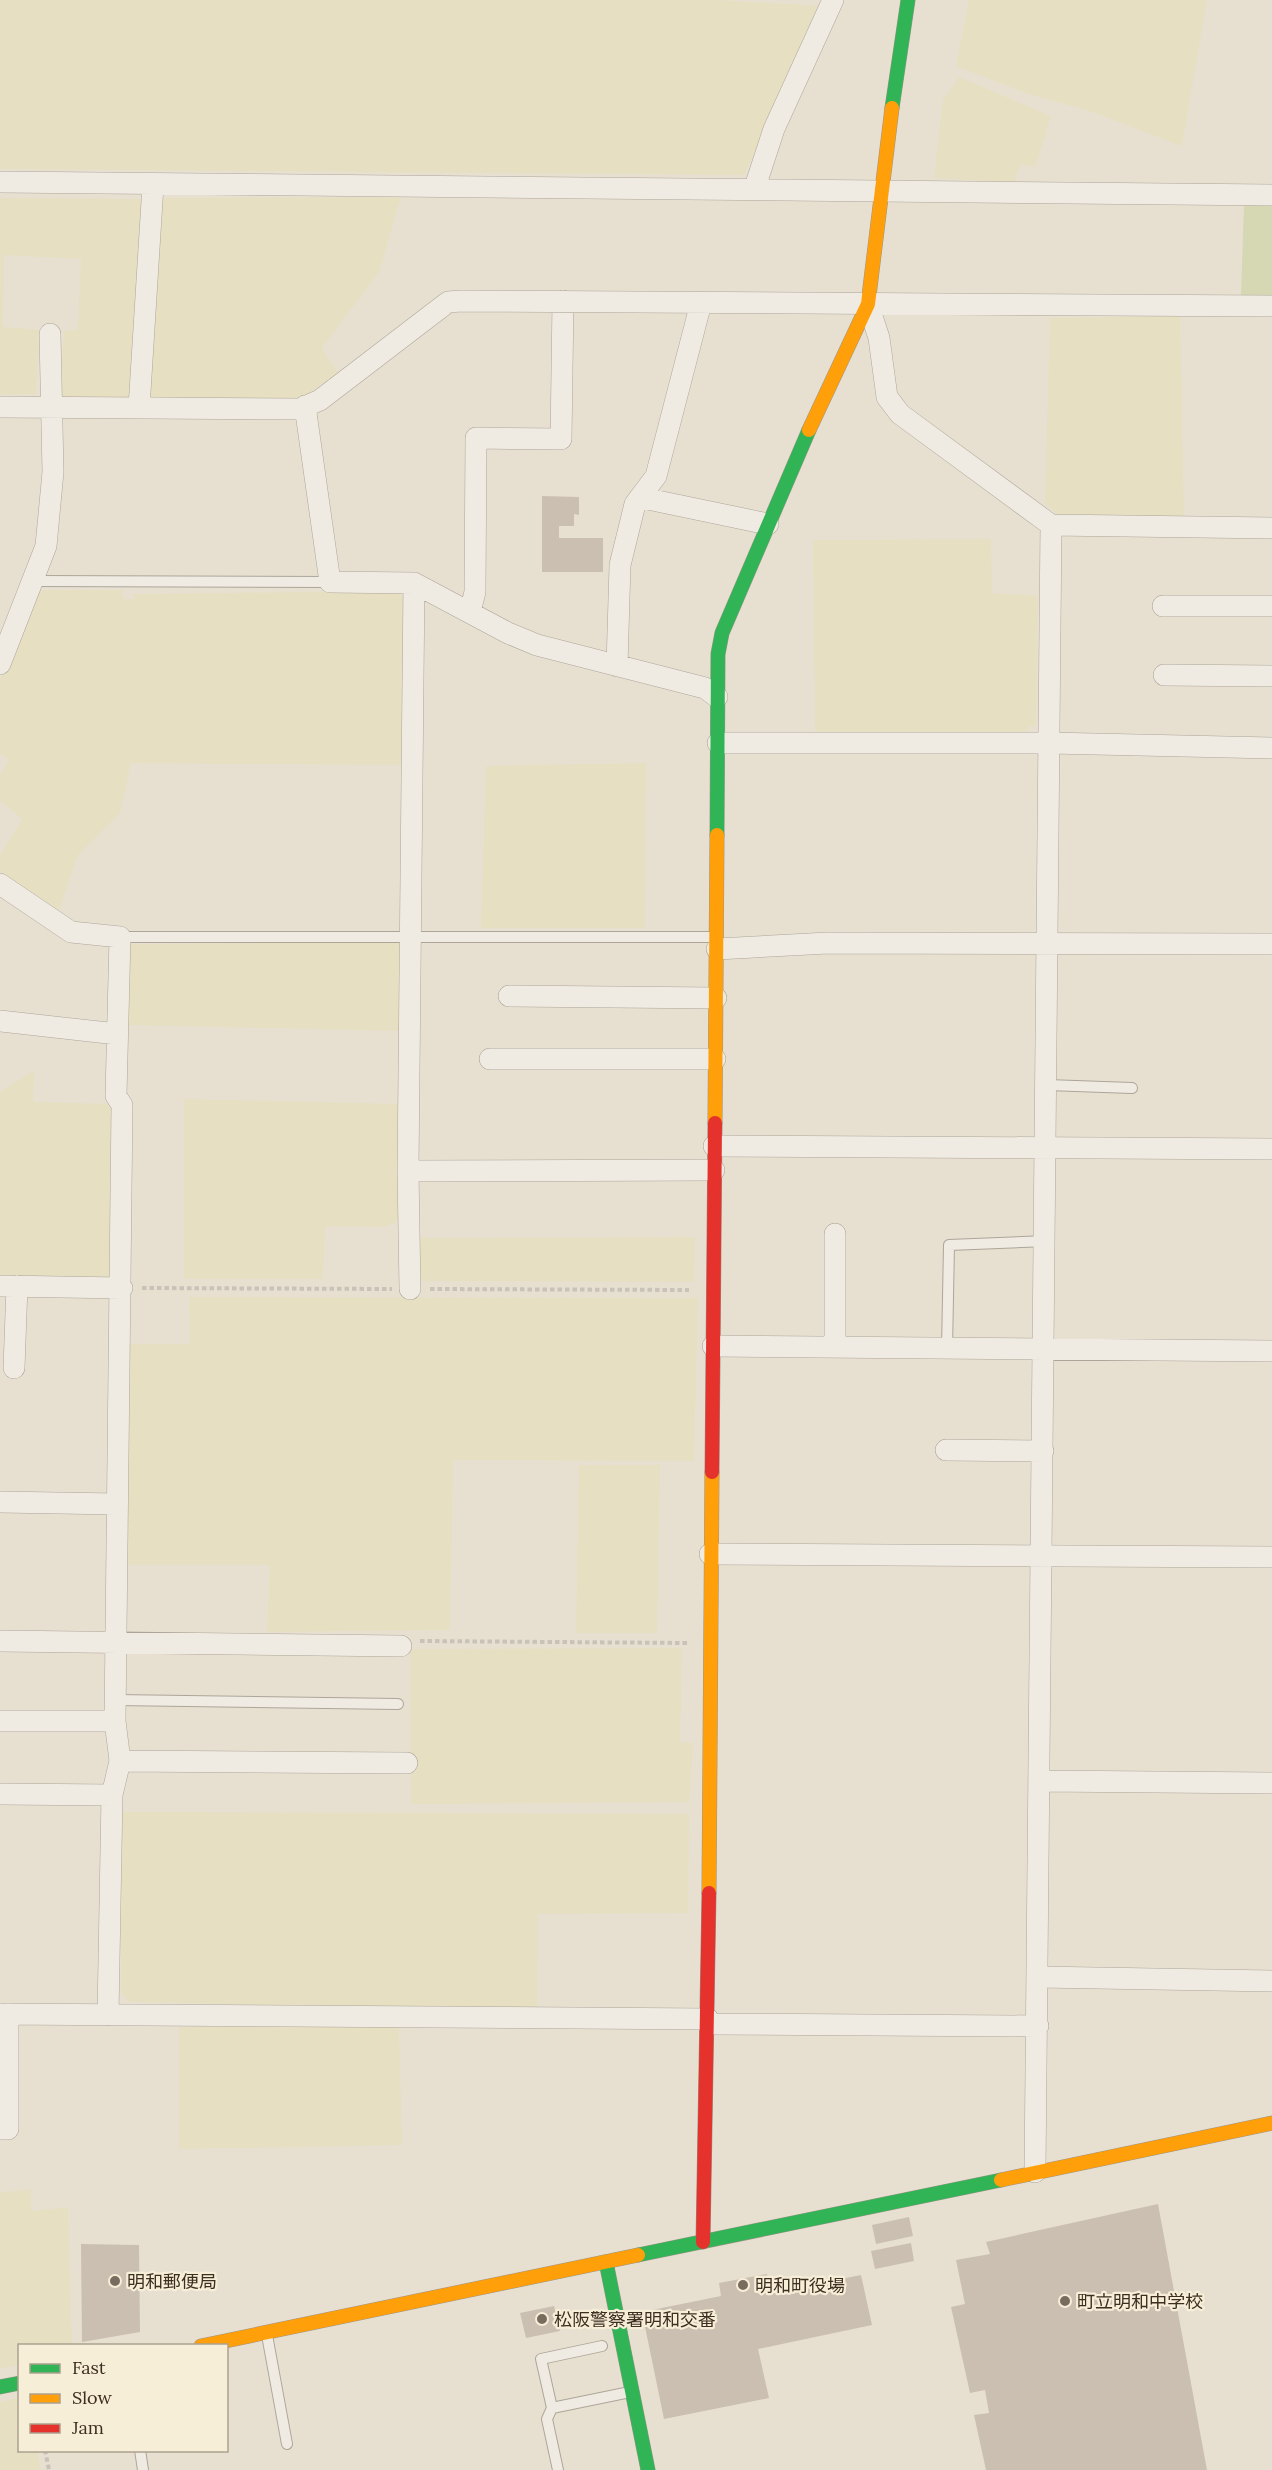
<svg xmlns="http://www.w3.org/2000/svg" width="1272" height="2470" viewBox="0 0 1272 2470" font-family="Lora,'Noto Sans JP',serif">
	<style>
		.farmland { fill: #e6dfc2 }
		.green { fill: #d6d7b3 }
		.building { fill: #cbbfb2 }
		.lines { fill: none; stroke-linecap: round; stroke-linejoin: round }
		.lane-casing { stroke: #ada599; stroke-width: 12 }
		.street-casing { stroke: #ada599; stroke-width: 22 }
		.fast-casing { stroke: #9c958a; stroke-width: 15 }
		.slow-casing { stroke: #9c958a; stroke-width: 15 }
		.jam-casing { stroke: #9c958a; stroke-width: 15 }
		.path { stroke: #c8c2b9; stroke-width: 4; stroke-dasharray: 4.5 3; stroke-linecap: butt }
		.lane { stroke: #efebe3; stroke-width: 10 }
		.street { stroke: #efebe3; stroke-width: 21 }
		.fast { stroke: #30b455; stroke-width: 14 }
		.slow { stroke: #ff9f0a; stroke-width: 14 }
		.jam { stroke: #e5322d; stroke-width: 14 }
		.poi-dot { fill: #786c5e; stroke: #f7eed8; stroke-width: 2 }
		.labels { text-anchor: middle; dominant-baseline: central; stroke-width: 4.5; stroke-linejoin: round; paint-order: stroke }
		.poi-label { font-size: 18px; fill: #3d2e20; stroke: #f7eed8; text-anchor: start }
	</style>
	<rect width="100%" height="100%" fill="#e7e0d1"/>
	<path class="farmland" d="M0,0H718L820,6L744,175L0,169Z
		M969,0H1207L1182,146L1087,110L1028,94L956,66Z
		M959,77L1051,116L1036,166L1020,165L1014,183L934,178L943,100Z
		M401,197L379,272L322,348L338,373L301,398L150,399L163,198Z
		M0,198L145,199L133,392L125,399L60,398L64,331L78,330L81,259L4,255L3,327L39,330L36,394L0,395Z
		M1180,316L1184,518L1059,516L1045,503L1050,318Z
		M991,539L992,593L1038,596L1036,726H1029L1027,733L815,732L813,540Z
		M40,590H123V599H134V594L397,591L405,600L403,765L131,763L120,813L78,855L59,910L0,872V856L22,819L0,801V775L9,759L0,754V679L13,656Z
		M646,763L645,928H481L486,766Z
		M405,942L400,1031L128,1025L129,944Z
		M34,1071L33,1102L111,1104L109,1278L0,1275V1092Z
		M184,1099L401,1104L399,1221L385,1227L325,1226L323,1279H184Z
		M695,1237L694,1282L421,1281L419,1238Z
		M189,1297L698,1298L694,1461L453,1460L450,1630L267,1632L270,1565H124L127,1344H190Z
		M579,1465H660L657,1633H576Z
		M682,1648L680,1742L693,1743L689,1802L411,1804L410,1649Z
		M122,1812L689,1814L688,1913L538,1914L537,2010L130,2002L121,1993Z
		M179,2027H399L402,2145L179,2149Z
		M31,2189V2211L68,2207L72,2345L20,2346L19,2365L0,2369V2193Z
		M19,2398L20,2450L37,2451L41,2470H0V2402Z"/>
	<path class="green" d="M1244,204H1272V296H1241Z"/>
	<path class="building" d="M542,496L579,497V515L574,514V526H559V538H603V572H542Z
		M1158,2204L1207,2470H986L974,2415L989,2413L985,2390L970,2393L951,2307L965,2304L956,2260L990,2254L986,2242Z
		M909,2217L913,2236L876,2244L872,2225Z
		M911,2243L914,2261L875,2269L871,2251Z
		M81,2244L139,2245L140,2332L82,2342Z
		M767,2274L771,2293L861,2275L872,2325L758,2349L769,2398L664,2419L642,2312L721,2296L719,2283Z
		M554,2306L560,2331L526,2338L520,2313Z"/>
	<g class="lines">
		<g class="lane-casing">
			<path id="lane" d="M33,581L330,582
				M120,937H714
				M1047,1085L1132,1088
				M947,1349L949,1245L1046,1241
				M116,1700L398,1704
				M267,2335L287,2444
				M552,2408L541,2359L602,2346
				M140,2450L143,2470
				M558,2470L547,2419L552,2408L630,2392"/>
		</g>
		<g class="street-casing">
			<path id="street" d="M0,182L1272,195
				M754,190L774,129L833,0
				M868,304L879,338L887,397L900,414L1051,525L1272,528
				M305,406L330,582L414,583L508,633L537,645L705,688L717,697
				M0,407L300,409L320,400L448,302L461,301L1272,306
				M139,408L153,185
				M643,498L768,524
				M1163,606H1272
				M470,612L475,592L476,438L561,439L563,301
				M0,664L46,546L53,472L50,334
				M617,666L620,565L635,504L656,476L701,303
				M1164,675L1272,676
				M718,743H1050L1272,748
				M0,884L71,932L120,937L116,1096L122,1105L115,1721L120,1761L112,1795L108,2015
				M717,949L828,943L1272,944
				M509,996L716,998
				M0,1021L117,1034
				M490,1059H715
				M714,1146L1272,1149
				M408,1171L714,1170
				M0,1286L122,1288
				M410,1289L408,1171L414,583
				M713,1346L1272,1351
				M835,1347V1234
				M14,1368L17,1286
				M946,1450L1043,1451
				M0,1502L116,1504
				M710,1554L1272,1557
				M0,1641L401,1646
				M0,1721H115
				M120,1761L407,1763
				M1041,1781L1272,1783
				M0,1794L112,1795
				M1038,1977L1272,1981
				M0,2014L708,2019
				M708,2024L1038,2026
				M0,2129H8V2014
				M1035,2172L1051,525"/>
		</g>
		<g class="fast-casing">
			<path id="fast" d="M892,108L908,0
				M717,835L718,654L722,633L809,430
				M638,2255L1001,2180
				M606,2262L648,2470
				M0,2387L20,2383"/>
		</g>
		<g class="slow-casing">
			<path id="slow" d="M809,430L868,304L892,108
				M715,1123L717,835
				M709,1893L712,1472
				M1001,2180L1272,2123
				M201,2346L638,2255"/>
		</g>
		<g class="jam-casing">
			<path id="jam" d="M712,1472L715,1123
				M703,2242L709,1893"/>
		</g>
		<path class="path" d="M142,1288L392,1289
			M430,1289L689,1290
			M420,1641L688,1643
			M45,2450L49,2470"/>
		<use href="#lane" class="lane"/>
		<use href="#street" class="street"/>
		<use href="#fast" class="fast"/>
		<use href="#slow" class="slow"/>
		<use href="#jam" class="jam"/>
	</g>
	<g class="poi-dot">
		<circle cx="115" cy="2281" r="6"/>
		<circle cx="743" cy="2285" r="6"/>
		<circle cx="1065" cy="2301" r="6"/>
		<circle cx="542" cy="2319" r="6"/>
	</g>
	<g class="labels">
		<g class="poi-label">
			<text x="127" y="2281">明和郵便局</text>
			<text x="755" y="2285">明和町役場</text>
			<text x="1077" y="2301">町立明和中学校</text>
			<text x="554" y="2319">松阪警察署明和交番</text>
		</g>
	</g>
	<rect x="18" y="2344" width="210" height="108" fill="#f7eed8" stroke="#ada18e" stroke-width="1.5"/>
	<rect x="30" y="2364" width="30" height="9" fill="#30b455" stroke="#ada18e" stroke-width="1.5"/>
	<text x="72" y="2374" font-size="18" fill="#3d2e20">Fast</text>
	<rect x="30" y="2394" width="30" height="9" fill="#ff9f0a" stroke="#ada18e" stroke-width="1.5"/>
	<text x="72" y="2404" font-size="18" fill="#3d2e20">Slow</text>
	<rect x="30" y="2424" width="30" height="9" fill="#e5322d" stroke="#ada18e" stroke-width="1.5"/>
	<text x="72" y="2434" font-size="18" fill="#3d2e20">Jam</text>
</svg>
